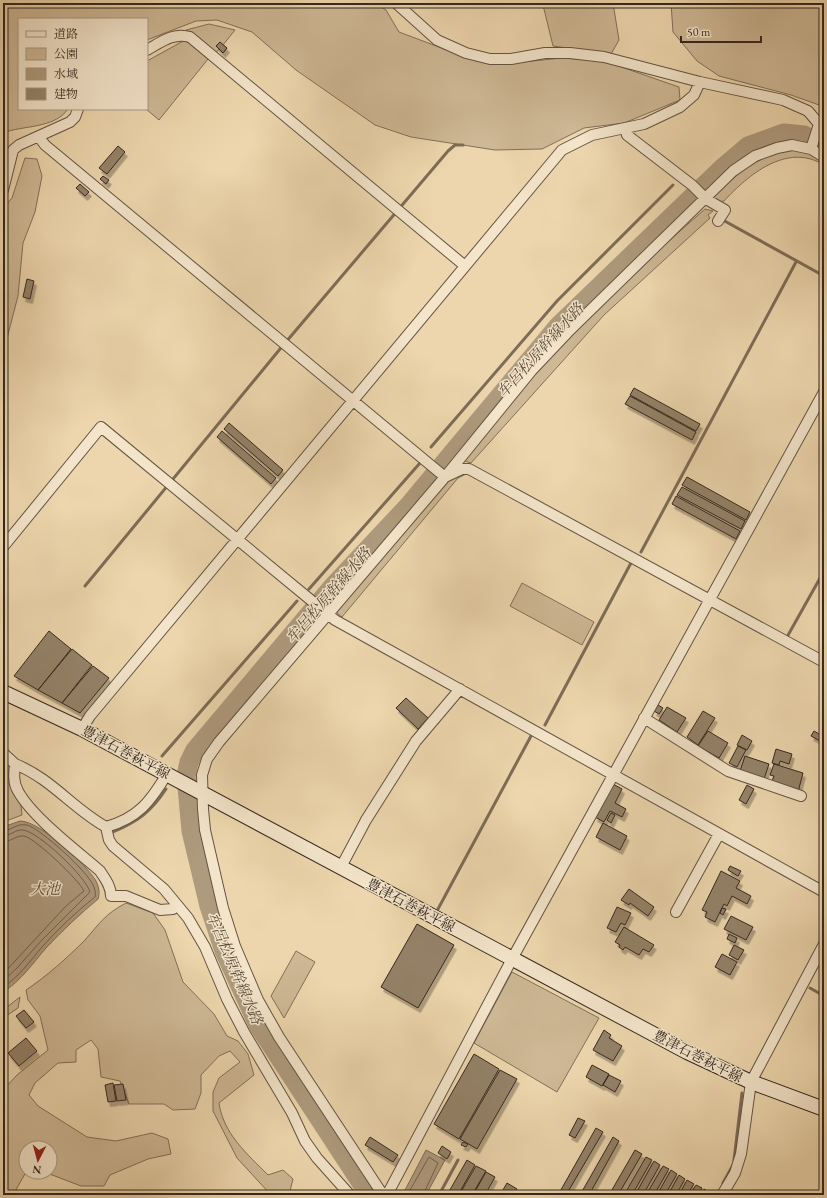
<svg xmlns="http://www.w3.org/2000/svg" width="827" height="1198" viewBox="0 0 827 1198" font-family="'EB Garamond','Noto Serif JP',serif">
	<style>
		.green { fill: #ceb895; stroke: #81705a; fill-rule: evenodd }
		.water { fill: #ae9a7d; stroke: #7d6c57 }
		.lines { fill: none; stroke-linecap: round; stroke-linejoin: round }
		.shore { stroke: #71604e; stroke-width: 1 }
		.stream { stroke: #7d6c57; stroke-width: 3 }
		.river { stroke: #ae9a7d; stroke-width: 19 }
		.building { fill: #948269; stroke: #34271f; filter: url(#shadow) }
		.minor-casing { stroke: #625342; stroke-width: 12 }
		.secondary-casing { stroke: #34271f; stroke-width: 16 }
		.minor { stroke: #f3e4ca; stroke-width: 10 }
		.secondary { stroke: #f3e4ca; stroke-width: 14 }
		.labels { text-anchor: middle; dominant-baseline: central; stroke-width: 3; stroke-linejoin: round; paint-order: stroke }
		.street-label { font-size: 14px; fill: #34271f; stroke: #f3e4ca }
		.water-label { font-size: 15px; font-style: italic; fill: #594a3b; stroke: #f3e4ca }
	</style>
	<defs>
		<filter id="shadow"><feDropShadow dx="2.5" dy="4.5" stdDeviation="0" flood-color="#0004"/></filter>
	</defs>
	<rect width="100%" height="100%" fill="#edd6ad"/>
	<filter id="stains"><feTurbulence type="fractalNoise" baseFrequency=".005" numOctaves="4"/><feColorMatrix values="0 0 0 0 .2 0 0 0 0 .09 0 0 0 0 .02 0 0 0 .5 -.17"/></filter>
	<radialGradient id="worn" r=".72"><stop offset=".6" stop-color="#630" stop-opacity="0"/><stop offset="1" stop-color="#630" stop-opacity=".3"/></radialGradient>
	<path class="green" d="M3,3H375L386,10L399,32L476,61L523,62L562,58L604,61L679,87L680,100L624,123L584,128L542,149L495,150L411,137L375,125L296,70L252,32L217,20L196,21L147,40V19H19V109H68C54,129 23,125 3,133Z
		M540,3H613L619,40L611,54L553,46L544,9Z
		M671,3H824V110L819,105L791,95L719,76L697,61L673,32Z
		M209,24L235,30L223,45L227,48L223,53L219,49L215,54L186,30Z
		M185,40L208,59L159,120L146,109L147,61Z
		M787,149L809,152L824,160V165C787,142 748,175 724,201L718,202L713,197C735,175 756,158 787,149Z
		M25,158L37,159L42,176L35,212L23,243L18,296L4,350L3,390V208L12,198Z
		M705,209L713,211L708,215L710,218L604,315L471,463L465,461V457C498,418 531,378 566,340C610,294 657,251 705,209Z
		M468,473L458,478L342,617L337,613V610L446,481Z
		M522,583L594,622L582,645L510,606Z
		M9,779L21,806L22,815L3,822V781Z
		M126,903L153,913L165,930L183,982L214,1014L227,1036L238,1041L248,1054L254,1075L219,1103C223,1133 247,1154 268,1175L283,1170L293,1179L289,1195H271L237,1158L213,1111V1092L219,1078L240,1062L230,1051L219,1056L201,1075V1093L195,1109L173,1110L164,1104H129L120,1081L101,1077L98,1049L91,1040L76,1050V1062L58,1063L35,1083L29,1095L38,1106L87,1137L116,1141L152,1133L168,1139L171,1154L148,1159L110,1175L104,1186H81L47,1173L26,1172L13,1195H3V1090L17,1075L48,1050L40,1016L28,1000L26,990C47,976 67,958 85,940C100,923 105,914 126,903ZM26,1148H50V1172H26Z
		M296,951L315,962L284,1018L271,996Z
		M512,972L599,1018L557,1092L474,1043Z
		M20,997L18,1008L3,1018V1010Z"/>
	<path class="water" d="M20,821C40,821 86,864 96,881C99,887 100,893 98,899C80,914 63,930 46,948C33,963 21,981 3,992V827Z
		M426,1150L445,1160L426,1195H410L404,1192Z"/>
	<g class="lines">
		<path class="shore" d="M3,831C12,830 17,823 27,825C41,829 87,871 93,885C95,889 96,893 95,897C76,912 58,929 42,947C30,961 19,977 3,987
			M3,836C10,836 16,829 23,830C39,832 86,877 90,892L40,942L18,967L3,981
			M3,842C10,842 17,835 24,836C35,838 79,880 84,891L66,906L3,974
			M410,1195V1190L429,1157L438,1163L423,1195"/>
		<path class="stream" d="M721,219L824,276
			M431,447L557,301L673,185
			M641,552L796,262
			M85,586L280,349L448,151L455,145H463
			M309,589L420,463
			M787,637L824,571
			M545,725L632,561
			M162,756L297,601
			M113,832C138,821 151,812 166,789
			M438,909L531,736
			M810,988L824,996
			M734,1160L742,1093
			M723,1183L733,1165
			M439,1195L458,1160"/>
		<path class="river" d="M369,1195L258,1025L224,951L209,906L191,831L186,776L189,762L195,750L332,587L408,506L558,326L721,169L748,146L784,133L804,135L824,145"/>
	</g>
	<path class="building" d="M220,42L227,48L223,53L216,46Z
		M118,146L125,152L107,174L99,168Z
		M103,176L109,180L106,184L100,179Z
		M80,184L89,192L85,196L76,188Z
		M27,279L34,281L30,299L23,297Z
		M634,388L700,424L696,431L630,395Z
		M630,396L696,432L692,440L625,404Z
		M229,423L283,470L278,476L224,429Z
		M222,431L276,478L271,484L217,437Z
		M687,477L750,512L746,520L682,485Z
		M682,487L745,521L741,529L677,495Z
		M676,496L740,531L736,539L672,504Z
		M49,631L71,649L38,690L14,676Z
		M72,649L92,665L62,703L38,690Z
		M93,666L109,678L80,713L62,703Z
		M406,698L428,718L418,729L396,708Z
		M658,705L663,708L659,714L654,711Z
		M667,707L686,718L677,732L659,720Z
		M703,711L715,718L698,745L687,737Z
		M708,731L728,743L719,758L698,746Z
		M814,731L824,737L822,742L811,736Z
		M742,735L752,741L747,750L737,745Z
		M738,746L746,750L737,767L729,763Z
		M776,749L792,754L789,764L780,761L779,765L772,763Z
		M745,756L769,764L764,779L740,771Z
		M774,764L803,773L798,792L771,784L774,776L770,775Z
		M613,784L622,789L615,803L626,809L622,817L610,811L604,822L595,817Z
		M747,785L754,789L746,804L739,800Z
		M611,813L615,815L611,823L607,820Z
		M603,823L627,836L620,850L596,837Z
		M730,866L741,871L738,876L728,870Z
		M721,871L740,881L736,888L751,896L747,904L732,896L727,906L724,904L715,922L705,917L707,912L702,910Z
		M629,889L654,907L648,916L630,903L629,905L621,900Z
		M617,907L631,913L625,925L621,923L616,932L607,928Z
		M722,908L726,909L723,915L720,913Z
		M731,916L753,927L746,940L724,929Z
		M417,924L454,945L418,1008L381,987Z
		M624,927L654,945L649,952L643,949L639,955L625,947L623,950L619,947L620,945L615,942Z
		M729,934L737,938L735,943L727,939Z
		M734,945L744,950L738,960L729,955Z
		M722,954L737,962L730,975L715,967Z
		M24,1010L34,1022L26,1028L16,1016Z
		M604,1030L611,1035L609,1038L622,1046L613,1061L593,1050Z
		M26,1038L37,1051L19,1066L8,1053Z
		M474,1054L499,1069L459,1139L434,1124Z
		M592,1065L609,1074L602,1086L586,1077Z
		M500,1070L517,1079L477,1149L460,1139Z
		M609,1075L621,1081L615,1092L603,1085Z
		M113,1083L116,1101L108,1102L105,1085Z
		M123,1084L126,1100L117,1101L114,1085Z
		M578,1118L585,1121L575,1138L569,1135Z
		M596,1128L603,1132L566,1195H558Z
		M370,1137L398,1155L393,1162L365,1145Z
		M613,1137L619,1141L589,1195H580Z
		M463,1142L468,1144L466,1147L461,1145Z
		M442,1146L451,1152L447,1159L438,1153Z
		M635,1150L642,1154L618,1195H609Z
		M646,1157L652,1160L632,1195H624Z
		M467,1160L475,1165L458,1195H447Z
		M654,1161L660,1165L643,1195H635Z
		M476,1166L486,1171L472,1195H459Z
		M663,1166L669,1169L654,1195H646Z
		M671,1170L677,1174L665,1195H657Z
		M486,1172L495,1177L485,1195H473Z
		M679,1175L685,1179L676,1195H668Z
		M687,1180L694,1184L687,1195H679Z
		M507,1183L517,1189L513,1195H500Z
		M696,1185L702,1188L698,1195H690Z
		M704,1189L710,1193L709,1195H701Z"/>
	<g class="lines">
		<g class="minor-casing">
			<path id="minor" d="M396,3L437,40L466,53L490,59H511L545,53H570L604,57L700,82L783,100L808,111L819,124L811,149
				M147,50C161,42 174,32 190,37L465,266
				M625,128L627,135L692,185L706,199L725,210L718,221
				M39,137L45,145L445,477L462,469H469L824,662
				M3,190L13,150L19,145L70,122L75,117L78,109
				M3,547L101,427L335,620L824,892
				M644,718L728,771L801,796
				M82,729L90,716L562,150L592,135L644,124L680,107L694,95L700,82
				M3,753L15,764C14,773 13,783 18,791C32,817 76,850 100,871C105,879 111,886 111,896H126L160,910L173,909L177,905
				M15,764C52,779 72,808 106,827C138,818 150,802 167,774
				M106,827L109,840L113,846L164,889L188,918L205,947L227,999L244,1032L292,1113L305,1141L317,1158L350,1195
				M341,867L366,820L416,741L460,689
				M676,912L719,834
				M383,1195L279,1037L258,1000L235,946L223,908L205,830L203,809L202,775L207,759L219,742L445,477L532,370L568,332L733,171L755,156L777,148L792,145L811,149L824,157
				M387,1195L512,959L824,392
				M722,1195L735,1173L741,1154L751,1082L824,944"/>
		</g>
		<g class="secondary-casing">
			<path id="secondary" d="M3,692L82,729L687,1052L751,1082L824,1109"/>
		</g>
		<use href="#minor" class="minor"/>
		<use href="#secondary" class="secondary"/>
	</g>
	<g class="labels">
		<g class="street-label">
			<text transform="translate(126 752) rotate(28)">豊津石巻萩平線</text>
			<text transform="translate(411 905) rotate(28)">豊津石巻萩平線</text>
			<text transform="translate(698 1056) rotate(27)">豊津石巻萩平線</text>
		</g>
		<g class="water-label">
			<text transform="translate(540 350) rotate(-48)">牟呂松原幹線水路</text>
			<text transform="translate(328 595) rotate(-49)">牟呂松原幹線水路</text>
			<text x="45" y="888">大池</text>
			<text transform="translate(235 968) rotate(67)">牟呂松原幹線水路</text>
		</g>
	</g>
	<rect width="827" height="1198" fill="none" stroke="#edd6ad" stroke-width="16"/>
	<rect x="4" y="4" width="819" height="1190" fill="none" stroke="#34271f" stroke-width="2"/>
	<rect x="8" y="8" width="811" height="1182" fill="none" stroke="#34271f"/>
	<rect x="18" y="18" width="130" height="92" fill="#f3e4ca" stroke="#a79886"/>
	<rect x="26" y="31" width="20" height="6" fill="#f3e4ca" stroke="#a79886"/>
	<text x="54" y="38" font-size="12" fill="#34271f">道路</text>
	<rect x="26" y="48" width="20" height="12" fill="#ceb895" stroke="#a79886"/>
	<text x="54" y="58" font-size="12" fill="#34271f">公園</text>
	<rect x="26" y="68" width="20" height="12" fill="#ae9a7d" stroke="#a79886"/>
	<text x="54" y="78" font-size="12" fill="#34271f">水域</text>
	<rect x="26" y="88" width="20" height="12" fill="#948269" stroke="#a79886"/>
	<text x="54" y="98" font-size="12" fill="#34271f">建物</text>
	<g transform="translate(38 1160) rotate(186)"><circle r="19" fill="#f3e4ca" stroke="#a79886"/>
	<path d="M0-3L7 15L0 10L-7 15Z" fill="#8f2418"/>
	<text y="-6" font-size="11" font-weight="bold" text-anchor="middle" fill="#34271f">N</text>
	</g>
	<path d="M681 36v6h80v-6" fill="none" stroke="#34271f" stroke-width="2"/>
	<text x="687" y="36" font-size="12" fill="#34271f" stroke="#f3e4ca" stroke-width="3" paint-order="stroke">50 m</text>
	<rect width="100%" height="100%" filter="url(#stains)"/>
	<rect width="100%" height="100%" fill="url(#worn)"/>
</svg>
